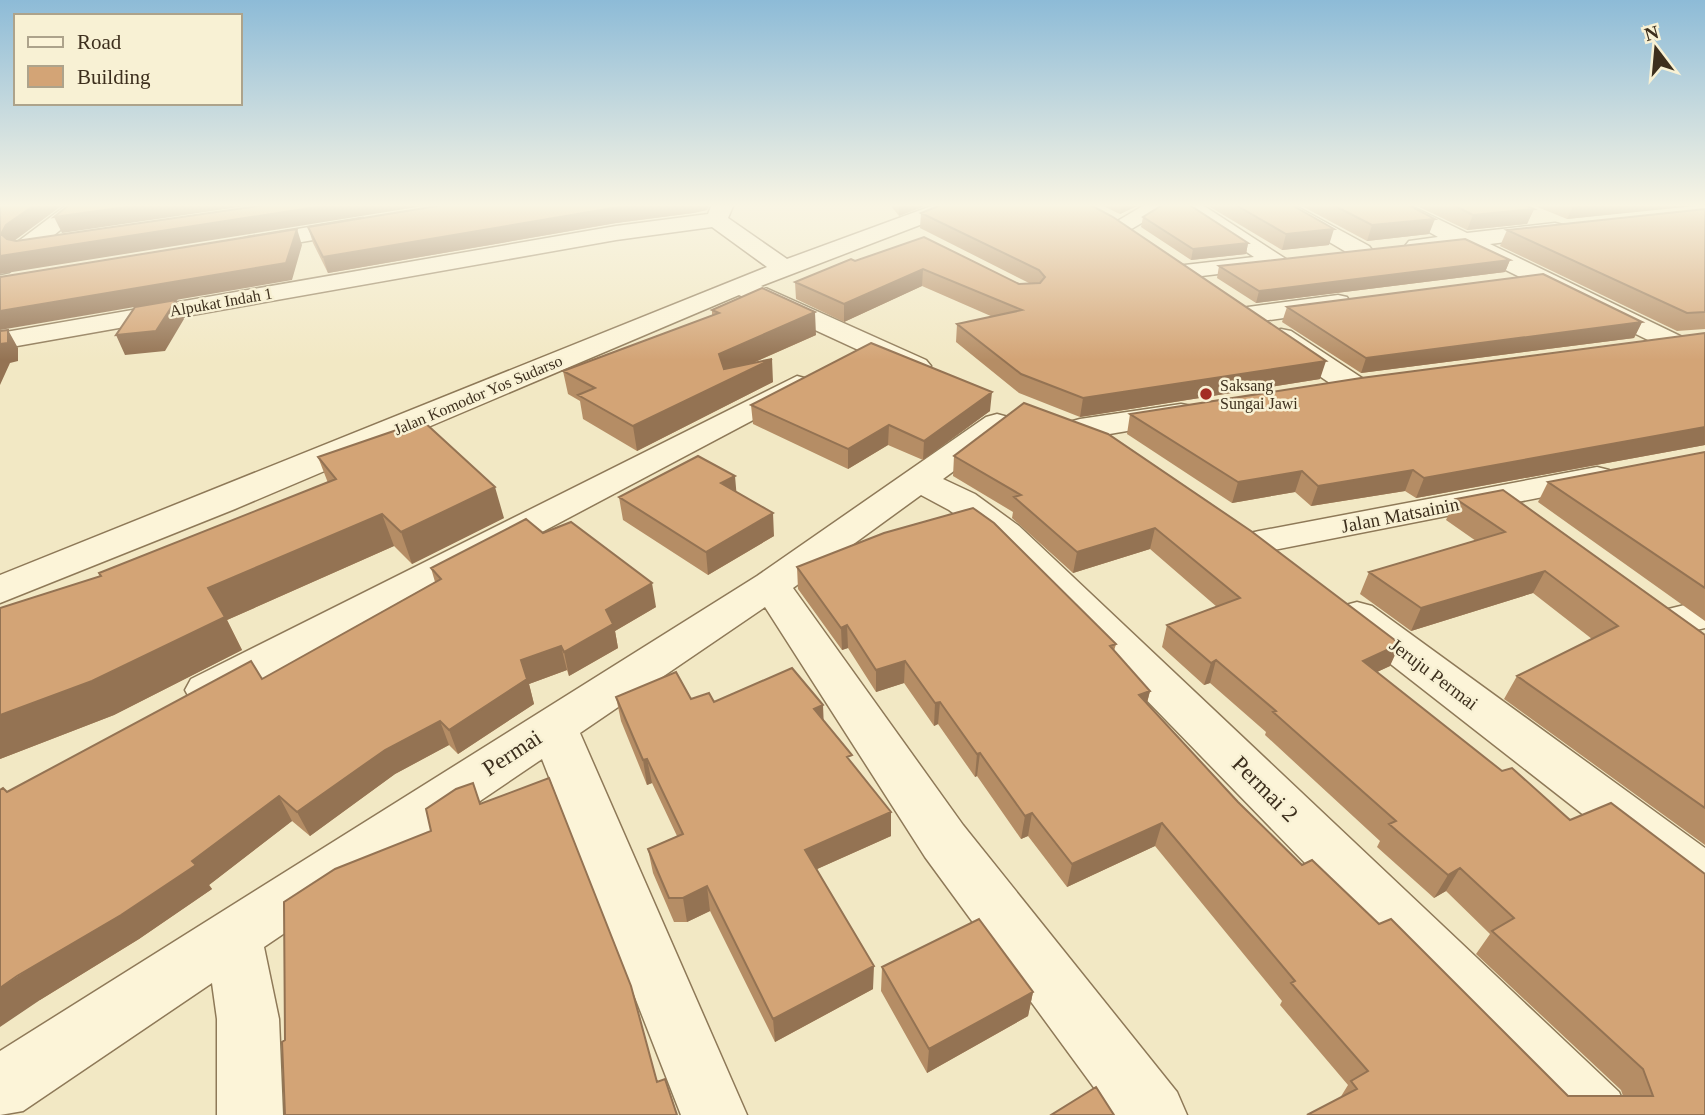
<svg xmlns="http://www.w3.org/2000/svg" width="1705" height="1115" viewBox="0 0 1705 1115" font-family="Georgia,serif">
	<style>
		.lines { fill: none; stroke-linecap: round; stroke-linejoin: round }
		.minor-casing { stroke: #8e7958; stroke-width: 3 }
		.minor { fill: #fcf4d8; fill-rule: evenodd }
		.wall { fill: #b58d65 }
		.shaded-wall { fill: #947353 }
		.building { fill: #d3a476; stroke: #947353; stroke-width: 2 }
		.poi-dot { fill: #a32c23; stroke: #f8f1d4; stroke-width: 2.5 }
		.labels { text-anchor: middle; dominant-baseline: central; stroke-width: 5; stroke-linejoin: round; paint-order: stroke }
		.far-street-label { font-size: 16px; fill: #3d2f1d; stroke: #f8f1d4 }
		.far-poi-label { font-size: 16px; fill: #3d2f1d; stroke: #f8f1d4; text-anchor: start }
		.street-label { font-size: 19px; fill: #3d2f1d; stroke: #f8f1d4 }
		.near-street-label { font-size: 23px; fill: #3d2f1d; stroke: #f8f1d4 }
	</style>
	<rect width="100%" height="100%" fill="#f2e8c4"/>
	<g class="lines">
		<g class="minor-casing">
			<path id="minor" d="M68,204H92L9,272L0,274V255Z
				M712,204H734L728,218L787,259L937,204H968L964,208L761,286L926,360L931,366L926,372L916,375L906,372L739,295L235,509L0,603V575L767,267L712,227L616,240L0,349V333L616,226L708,214Z
				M1146,204H1174L1128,231L1120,233L1109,226Z
				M1175,204H1201L1289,261L1285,266L1185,278L1176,276L1173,271L1176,266L1254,257Z
				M1265,204H1292L1369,246L1373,251L1369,256H1353Z
				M1379,204H1407L1467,233L1555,223L1563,225L1566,230L1563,235L1490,244L1705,348V368L1461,248L1417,253L1409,251L1405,246L1409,241L1438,237Z
				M363,218L374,225L371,230L249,251L241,249L237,244L241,239L249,237Z
				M1338,295L1347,297L1351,303L1347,309L1248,323L1239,321L1235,315L1239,309L1248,307Z
				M1281,329L1291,331L1365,380L1369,386L1365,392L1354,395L1343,392L1271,343L1267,337L1271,331Z
				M797,376L808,379L812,385L808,391L223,701L207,706L191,701L185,690L191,679Z
				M1181,404L1192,406L1197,413L1192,420L1080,439L1069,436L1064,429L1069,422L1080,419Z
				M997,414L1008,417L1013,424L1008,431L943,479L975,494L1019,526L1619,1092L1629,1115H1550L993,542L949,510L921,495L793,588L963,825L1177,1092L1187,1115H1114L925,857L765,607L580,733L747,1115H681L542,759L264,947L279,1019L283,1115H217V1019L212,983L23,1111L0,1115V1051L757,576L986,417Z
				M1597,467L1609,470L1614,477L1609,484L1259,553L1246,550L1240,542L1246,534L1259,531Z
				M1705,600V628L1671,636L1656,632L1650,622L1656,612Z
				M1357,602L1372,606L1705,848V901L1686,895L1342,626L1336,616L1342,606Z"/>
		</g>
		<use href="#minor" class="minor"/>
	</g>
	<path class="wall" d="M449,204H710L707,210L693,213L616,223L328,273L313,243L308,227Z
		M839,204H930L899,216L891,206H840Z
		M1099,204H1141L1120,214Z
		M1205,204H1290L1329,245L1282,250Z
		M1298,204H1407L1429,234L1367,241Z
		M1413,204H1523L1534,209L1527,224L1467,230Z
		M1530,204H1705L1567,219Z
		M1705,209V329L1677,331L1500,246L1507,230Z
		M921,213L1320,379L1080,417L1019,393L956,342L957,324L993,317L922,286L844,322L796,299L795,282L924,237L1019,284H1031L920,228Z
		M1143,217L1248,243L1246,254L1191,260L1141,227Z
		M1510,260L1505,272L1256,303L1217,278L1219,266Z
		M1287,307L1642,322L1634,338L1361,373L1282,322Z
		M712,310L816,335L755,362L773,382L637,451L583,419L580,401L568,394L563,371L712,316Z
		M1705,333V445L1416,498L1405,491L1311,506L1295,492L1232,503L1127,434L1130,414Z
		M1024,403L1390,666L1377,672L1705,1115L1340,1098L1348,1085L1280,1005L1282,1001L1155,846L1067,887L1028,836L1021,839L977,776L975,777L938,724L934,726L904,683L876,692L848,648L842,650L798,589L797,567L1116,644L1114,651L1150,691L1147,703L1238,802L1302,865L1379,924L1568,1096H1623L1621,1090L1476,954L1490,934L1446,891L1434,898L1377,847L1380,841L1265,735L1266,732L1210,683L1204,685L1162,647L1167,625L1217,607L1150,549L1073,573L1012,518L1013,512L953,476L954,456Z
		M751,405L990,411L923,460L888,445L848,469L753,424Z
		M1705,452V621L1538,502L1548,482Z
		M318,457L504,518L412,564L394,546L227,620L242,650L114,715L0,759V608L101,576L328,483Z
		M619,497L774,536L708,575L623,520Z
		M1456,499L1705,635V845L1504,699L1517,676L1592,639L1533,593L1411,631L1360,594L1369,572L1476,541L1446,520Z
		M543,533L656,607L615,631L618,648L569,676L567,670L529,684L534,704L458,754L449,745L395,774L310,836L292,821L209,885L212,889L139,939L40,1000L7,792L262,679L435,582L431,568Z
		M616,697L691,699L714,702L823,705V721L852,763L891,836L817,869L873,989L775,1042L710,911L687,922H674L653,873L648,849L677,836L652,783L647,785L621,721Z
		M882,967L1033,992L1028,1016L927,1073L881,991Z"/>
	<path class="shaded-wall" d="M36,204H64L14,241L10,250L1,234L6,225Z
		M148,204H259L62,233L54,217Z
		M336,204H436L0,274V256Z
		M644,204H710L707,210L693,213L616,223L328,273L323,257L613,208Z
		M736,204H761L736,206Z
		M899,204H930L899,216Z
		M1122,204H1141L1120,214Z
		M1574,204H1705V205L1567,219Z
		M1534,209L1527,224L1467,230L1473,215Z
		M1435,219L1429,234L1367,241L1372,225Z
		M297,229L302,245L292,280L0,330V311Z
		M1334,229L1329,245L1282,250L1286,234Z
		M1248,243L1246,254L1191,260L1193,249Z
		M1510,260L1505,272L1256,303L1259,291Z
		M923,269L922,286L844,322V304Z
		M176,300L184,319L165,351L125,355L116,335Z
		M815,312L816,335L721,377L719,354Z
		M1642,322L1634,338L1361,373L1366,358Z
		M8,330L18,348V361L10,363L0,385V344Z
		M772,359L773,382L637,451L633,426Z
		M1326,361L1320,379L1080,417L1083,398Z
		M992,392L990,411L923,460L924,441Z
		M889,425L888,445L848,469V449Z
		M1705,427V445L1416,498L1424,478Z
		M1413,470L1405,491L1311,506L1318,486Z
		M1302,471L1295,492L1232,503L1238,482Z
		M735,476L737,499L721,483Z
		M495,487L504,518L412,564L401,532Z
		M773,513L774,536L708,575L706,552Z
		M382,514L394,546L227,620L242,650L114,715L0,759V715L208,588Z
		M1155,528L1150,549L1073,573L1077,552Z
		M1545,571L1533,593L1411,631L1421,608Z
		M652,583L656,607L615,631L618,648L569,676L564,652L606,610Z
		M847,625L848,648L842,650L841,628Z
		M1400,644L1390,666L1353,683L1363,661Z
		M561,646L567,670L529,684L534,704L458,754L449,730L521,660Z
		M1216,660L1210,683L1204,685L1211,663Z
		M905,661L904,683L876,692V670Z
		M1150,691L1144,714L1139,695Z
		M940,702L938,724L934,726L935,703Z
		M823,705L824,729L814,709Z
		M440,721L449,745L395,774L310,836L297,812L385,750Z
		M980,753L977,776L975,777L977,754Z
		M647,759L652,783L647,785L643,760Z
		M279,796L292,821L209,885L212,889L139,939L40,1000L0,1027V988L192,861Z
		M891,812V836L806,874L805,850Z
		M1032,813L1028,836L1021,839L1025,816Z
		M1162,823L1155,846L1067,887L1072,864Z
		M1460,868L1446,891L1434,898L1448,875Z
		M707,886L710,911L687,922L683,898Z
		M874,966L873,989L775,1042L773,1019Z
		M1033,992L1028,1016L927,1073L929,1049Z"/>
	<path class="building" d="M0,204H36L6,225L1,234L7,239L16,241L271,204H336L0,256Z
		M70,204H148L54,217Z
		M449,204H644L613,208L323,257L308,227Z
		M943,204H1089L1113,217L1326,361L1083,398L1021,374L957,324L1022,310L923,269L844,304L795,282L851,259L855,261L924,237L1019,284L1040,283L1045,277L1039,270L921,213Z
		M1164,204H1188L1248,243L1193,249L1143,217Z
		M1234,204H1290L1334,229L1286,234Z
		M1331,204H1407L1435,219L1372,225Z
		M1451,204H1523L1534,209L1473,215Z
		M1705,209V312L1687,313L1507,230Z
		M297,229L286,263L0,311V277Z
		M1465,239L1510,260L1259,291L1219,266Z
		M1543,274L1642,322L1366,358L1287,307Z
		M762,288L815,312L719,354L724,369L772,359L633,426L578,395L595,388L563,371L719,313L712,310Z
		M176,300L156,331L116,335L135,307Z
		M8,330V343L0,344V331Z
		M1705,333V427L1424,478L1413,470L1318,486L1302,471L1238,482L1130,414L1361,378Z
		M871,343L992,392L924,441L889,425L848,449L751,405Z
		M1024,403L1108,434L1251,531L1400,644L1363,661L1502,771L1512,768L1570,820L1611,803L1705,874V1115H1307L1357,1089L1351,1081L1368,1071L1291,983L1295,981L1162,823L1072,864L1032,813L1025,816L980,753L977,754L940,702L935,703L905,661L876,670L847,625L841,628L797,567L884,533L973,508L994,523L1116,644L1110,646L1150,691L1139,695L1238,802L1302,865L1312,860L1379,924L1391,919L1568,1096H1653L1643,1069L1492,931L1514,918L1460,868L1448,875L1389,824L1396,821L1273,712L1276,711L1216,660L1211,663L1167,625L1240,598L1155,528L1077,552L1014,497L1021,495L954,456Z
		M423,421L495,487L401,532L382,514L208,588L225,617L92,681L0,715V608L101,576L99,573L336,479L318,457Z
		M1705,452V588L1548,482Z
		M698,456L735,476L721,483L773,513L706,552L619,497Z
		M1503,490L1705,635V808L1517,676L1618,626L1545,571L1421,608L1369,572L1505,532L1456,499Z
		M526,519L543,533L571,522L652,583L606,610L613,624L564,652L561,646L521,660L527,679L449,730L440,721L385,750L297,812L279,796L192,861L196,865L121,915L17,976L0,988V790L3,788L7,792L251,661L262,679L441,579L431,568Z
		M792,668L823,705L814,709L852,755L847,757L891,812L805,850L874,966L773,1019L707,886L683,898H669L648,849L683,834L647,759L643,760L616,697L676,672L691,699L709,693L714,702Z
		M549,778L631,986L657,1082L665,1079L677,1115H285L282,1042L285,1040L284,902L335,869L431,831L426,809L456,789L473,783L480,804Z
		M979,919L1033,992L929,1049L882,967Z
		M1096,1087L1114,1115H1051Z"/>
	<linearGradient id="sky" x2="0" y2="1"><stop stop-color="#8dbbd7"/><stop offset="0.57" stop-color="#f9f5e4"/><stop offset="1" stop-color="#f9f5e4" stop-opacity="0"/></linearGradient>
	<rect width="1705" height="360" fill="url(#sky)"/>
	<circle class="poi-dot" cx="1206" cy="394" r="7"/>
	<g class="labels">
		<g class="far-street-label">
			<text transform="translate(221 302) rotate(-10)">Alpukat Indah 1</text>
			<text transform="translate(478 395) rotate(-23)">Jalan Komodor Yos Sudarso</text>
		</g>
		<g class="far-poi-label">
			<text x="1220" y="385">Saksang<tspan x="1220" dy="18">Sungai Jawi</tspan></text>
		</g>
		<g class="street-label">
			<text transform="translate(1400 515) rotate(-11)">Jalan Matsainin</text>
			<text transform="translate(1434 674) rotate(37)">Jeruju Permai</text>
		</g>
		<g class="near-street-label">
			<text transform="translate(512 753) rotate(-33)">Permai</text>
			<text transform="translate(1265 789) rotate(45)">Permai 2</text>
		</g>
	</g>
	<rect x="14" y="14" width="228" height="91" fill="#f8f1d4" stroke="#ada38b" stroke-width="2"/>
	<rect x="28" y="37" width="35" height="10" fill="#fcf4d8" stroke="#ada38b" stroke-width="2"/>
	<text x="77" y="49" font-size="21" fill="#3d2f1d">Road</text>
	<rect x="28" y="66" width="35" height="21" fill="#d3a476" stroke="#ada38b" stroke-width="2"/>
	<text x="77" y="84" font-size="21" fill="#3d2f1d">Building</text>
	<g transform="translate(1656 49) rotate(344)" stroke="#f8f1d4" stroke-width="5" paint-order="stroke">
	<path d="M0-5L12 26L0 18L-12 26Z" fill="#3d2f1d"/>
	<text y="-10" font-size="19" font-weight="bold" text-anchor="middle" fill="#3d2f1d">N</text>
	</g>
</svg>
